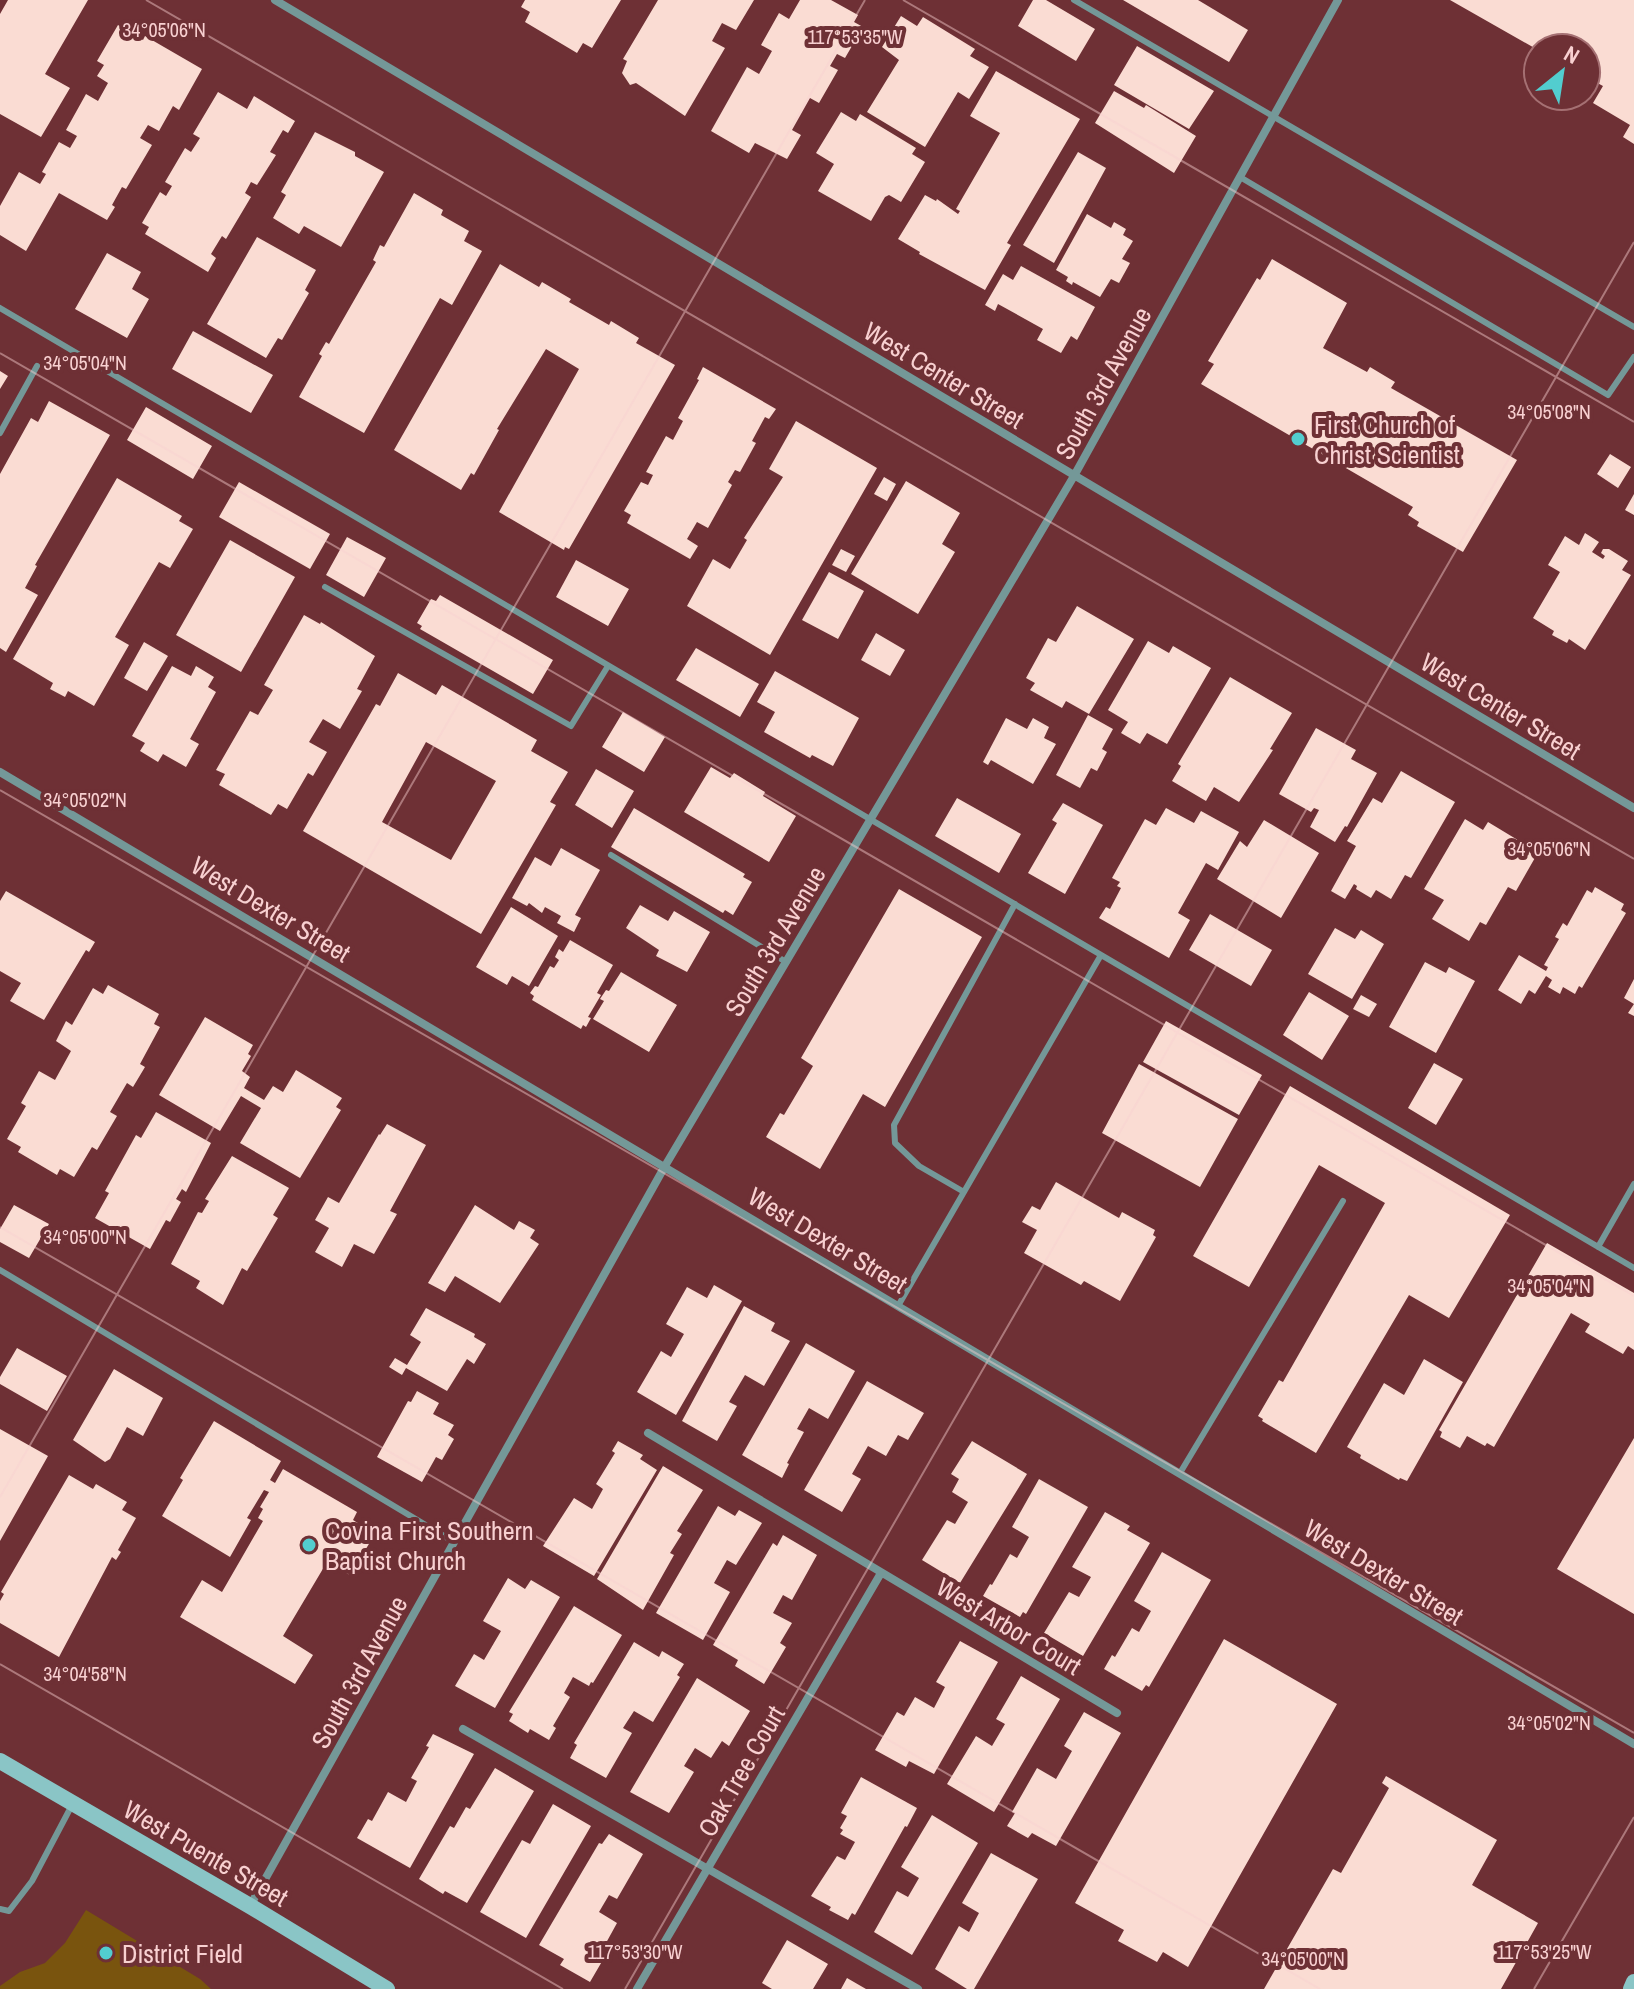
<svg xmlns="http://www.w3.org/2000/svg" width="1634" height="1989" viewBox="0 0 1634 1989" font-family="'Archivo Narrow',sans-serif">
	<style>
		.green { fill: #79540e }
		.building { fill: #fadcd3; fill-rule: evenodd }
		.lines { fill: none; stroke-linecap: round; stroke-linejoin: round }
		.lane { stroke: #749898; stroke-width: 6 }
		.street { stroke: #749898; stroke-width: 8 }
		.secondary { stroke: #8ac5c6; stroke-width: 16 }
		.ticks { fill: none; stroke: #f8d0d1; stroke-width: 2; stroke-opacity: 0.45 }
		.poi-dot { fill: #52cdcf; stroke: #6e3035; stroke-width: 3 }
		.labels { text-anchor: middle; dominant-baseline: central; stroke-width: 8; stroke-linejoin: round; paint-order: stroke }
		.street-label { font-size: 26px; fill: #f8d0d1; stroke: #6e3035 }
		.poi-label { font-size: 26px; fill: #f8d0d1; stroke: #6e3035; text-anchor: start }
		.ticks-label { font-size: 20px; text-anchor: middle; fill: #f8d0d1; stroke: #6e3035; stroke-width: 8; stroke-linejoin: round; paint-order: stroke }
	</style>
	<rect width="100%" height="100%" fill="#6e3035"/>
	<path class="green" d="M86,1910L200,1979L211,1989H0V1986L20,1972L45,1963L65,1943Z"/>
	<path class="building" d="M8,0H88L45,74L70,88L41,137L0,114V14Z
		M525,0H621L592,48L583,43L577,53L525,22L530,12L521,7Z
		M658,0H754L736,30L722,23L712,41L725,48L685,116L636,83L630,85L622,73L627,61L623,59Z
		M800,0H831L858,15L854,22L863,27L845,58L837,54L830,66L838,70L819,103L810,98L792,130L801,135L787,159L755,143L749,153L711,131L747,67L759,74L772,51L761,45L779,13L789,19Z
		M1033,0H1046L1095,29L1076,61L1018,26Z
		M1123,0H1198L1248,30L1229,62Z
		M1450,0H1634V144L1623,137L1630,125L1593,103L1603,86L1586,77V48L1538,50Z
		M901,16L917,26L923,17L975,49L970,56L989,67L969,99L958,92L925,147L867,112L899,60L882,47Z
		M118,25L143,40L145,36L202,69L179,110L173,106L159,131L148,125L140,138L152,145L126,189L122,187L112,205L115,207L107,220L59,193L26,251L0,235V206L19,172L40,184L46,174L42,172L59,142L70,148L77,136L66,130L86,94L98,101L108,83L97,76L104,65L97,61Z
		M1137,46L1214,91L1189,129L1114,85Z
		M996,71L1080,119L1007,243L1011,245L985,290L919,254L920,252L898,239L925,195L936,201L937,199L958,214L960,211L956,209L1000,133L970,116Z
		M1114,91L1144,108L1146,105L1196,136L1174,173L1095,123Z
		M218,92L247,109L254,96L295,121L288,133L283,130L270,152L276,155L257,185L251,182L245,193L251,197L226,239L222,236L211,254L216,258L208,272L145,234L149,227L142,223L160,192L166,196L172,186L165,182L185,148L191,152L200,138L193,134Z
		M841,112L856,121L860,114L916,148L912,154L925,162L901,202L889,195L885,197L871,221L818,191L834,164L816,153Z
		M315,132L355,152V156L384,172L341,247L304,226L299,234L273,218L286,195L281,192Z
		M1078,152L1106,168L1054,263L1023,245Z
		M414,193L443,210L441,215L469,231L464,241L482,251L452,305L440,298L364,433L299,397L322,356L319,354L326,342L329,344L376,262L373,260L380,245L384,247Z
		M1087,214L1111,228L1114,222L1126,229L1123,235L1133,241L1122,259L1130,263L1119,283L1111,279L1100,297L1073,282L1072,285L1066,281L1068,277L1056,270Z
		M257,237L316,270L305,290L309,293L282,340L278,338L266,358L207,324Z
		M107,253L141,272L132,289L149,299L127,338L75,309Z
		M1272,259L1347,303L1323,348L1367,372L1370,367L1395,382L1391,388L1517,460L1463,552L1417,526L1419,522L1408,515L1413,507L1201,384L1214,364L1208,361L1257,278L1260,280Z
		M500,264L539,287L542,282L571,299L569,302L609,325L611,321L639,338L636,343L675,365L569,549L565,547L564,550L499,512L579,369L546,349L497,429L499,430L474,475L471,473L461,490L394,450Z
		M1021,266L1095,307L1077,340L1071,336L1061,353L1037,340L1043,329L998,304L995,311L985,305L1003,274L1013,280Z
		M193,331L273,375L251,413L172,369Z
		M703,367L776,409L769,419L765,417L752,441L756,443L740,472L735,470L728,482L732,485L708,528L697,522L687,539L698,546L690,559L627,523L631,515L624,511L641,482L648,485L653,475L646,472L666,436L673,440L683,421L678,418L699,380L697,379Z
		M0,371L8,376L0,389Z
		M49,401L110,435L35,565L37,566L25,588L38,595L6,652L0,648V474L31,418L38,422Z
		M146,407L212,446L193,479L127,440Z
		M796,421L877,468L770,655L687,606L713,559L730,569L747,540L744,538L783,477L769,469Z
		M1610,454L1631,467L1618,488L1597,474Z
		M884,477L896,484L887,501L874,494Z
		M117,478L182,516L179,521L193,529L170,568L159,562L115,637L129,645L94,706L68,691L65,697L50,689L53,683L13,659Z
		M906,481L960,513L942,544L955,552L918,614L851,574Z
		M239,482L330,534L310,569L219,517Z
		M1634,494V515L1625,510Z
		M1585,533L1599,542L1592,552L1603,559L1605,556L1601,553L1603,549H1609L1628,561L1622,570L1631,575L1585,650L1569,639L1567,643L1552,635L1554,631L1533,618L1560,572L1548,565L1565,536L1579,545Z
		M347,537L386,558L364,597L326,575Z
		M230,540L295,577L241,672L176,635Z
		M841,549L855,556L846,572L832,565Z
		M576,560L629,589L608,626L556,597Z
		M829,572L864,591L838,639L802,620Z
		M440,595L553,660L533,694L420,629L422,626L417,623L431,599L436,601Z
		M1077,606L1134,639L1089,714L1066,701L1062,708L1030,690L1035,683L1026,678L1048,638L1056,642Z
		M304,615L320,624L321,622L375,656L357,689L362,691L340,729L323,719L309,742L327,752L313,776L308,773L287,809L278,804L271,815L219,785L225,774L216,770L250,711L258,715L273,690L264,685Z
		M876,633L905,650L890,676L861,660Z
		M1148,641L1169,653L1173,646L1211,668L1167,744L1147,733L1140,744L1121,733L1128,722L1108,710Z
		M144,642L168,656L147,691L124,678Z
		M696,648L759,684L740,717L676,680Z
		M172,666L191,676L196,666L214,677L208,687L216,692L190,739L199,744L186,767L163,754L158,762L140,751L145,743L132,736Z
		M775,671L859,718L833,766L812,755L810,758L764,732L775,712L757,702Z
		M398,673L436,695L442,685L537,740L531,751L568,772L550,802L556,805L481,934L303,831L376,704L380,706ZM426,742L496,781L451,860L382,822Z
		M1230,677L1292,713L1270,749L1273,750L1239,802L1214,787L1206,801L1172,781L1181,766L1178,764Z
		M623,712L665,737L644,772L602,747Z
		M1088,715L1113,729L1102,749L1107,752L1097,771L1091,768L1080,788L1056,775Z
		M1006,718L1027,729L1033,718L1049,727L1044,738L1056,744L1033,784L991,760L988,765L983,762Z
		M1316,728L1356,750L1351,759L1377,773L1347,827L1345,826L1335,842L1310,827L1319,810L1314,808L1311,812L1279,794Z
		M711,767L730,778L734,773L765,792L763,796L796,816L769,862L684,812Z
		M596,769L634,791L612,828L575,805Z
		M1401,771L1455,802L1411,878L1405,875L1391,899L1376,890L1371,898L1356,889L1357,886L1354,884L1345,899L1331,891L1356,846L1347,841L1373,798L1382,803Z
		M957,798L1021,834L999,873L935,836Z
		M1063,803L1103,825L1065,894L1028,873L1057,823L1052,820Z
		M634,808L745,874L743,877L752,882L733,915L725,910L723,913L611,847Z
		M1166,808L1194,823L1201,811L1239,832L1218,870L1206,863L1178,913L1190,920L1169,958L1099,918L1106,907L1110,909L1121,888L1117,886L1120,882L1112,878L1145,819L1156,825Z
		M1465,819L1483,830L1488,822L1531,848L1529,852L1536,856L1516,891L1508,887L1486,925L1480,922L1469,941L1432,919L1444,900L1424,889Z
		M1264,820L1319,853L1281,918L1217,879L1240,841L1247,847Z
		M561,848L600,870L575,915L581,918L574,932L557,923L561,916L545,907L542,913L529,903L527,906L512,898L535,857L551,866Z
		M1595,887L1624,904L1621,910L1626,913L1582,988L1579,986L1575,994L1563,987L1560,994L1548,987L1552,980L1546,976L1535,994L1529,990L1521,1004L1498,990L1519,955L1546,971L1548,967L1544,965L1559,939L1555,937L1563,923L1567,926L1587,890L1592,893Z
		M899,889L982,937L885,1107L863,1094L820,1169L766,1137L780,1113L784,1115L813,1066L801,1058Z
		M6,891L95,942L89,952L86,950L44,1020L10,1001L21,983L0,971V901Z
		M640,905L668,921L674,911L710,932L687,972L656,956L659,950L626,928Z
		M511,907L558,936L529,986L512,976L507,985L476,967Z
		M1210,914L1272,950L1251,986L1189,950Z
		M1335,928L1355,939L1361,930L1384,944L1352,999L1308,974Z
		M570,940L613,965L597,993L601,995L588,1017L591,1018L586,1027L583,1025L581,1029L532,1000L534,996L530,993L535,986L538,987L550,966L554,968L559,960L555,957L559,949L563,952Z
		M1425,962L1446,973L1449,967L1475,981L1436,1053L1389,1027Z
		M621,972L677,1005L649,1052L593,1019L604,1001L600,999L606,990L609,991Z
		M1634,979V1016L1628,1013L1634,1004L1624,998Z
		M108,985L159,1014L154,1024L160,1027L140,1064L145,1067L133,1087L127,1083L110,1112L117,1116L97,1150L92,1147L74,1177L60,1169L57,1175L18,1152L21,1147L7,1139L26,1106L21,1103L39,1071L55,1080L71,1051L56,1041L66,1021L72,1025L93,988L103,994Z
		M1309,992L1349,1016L1322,1060L1283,1035Z
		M1361,995L1377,1004L1369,1017L1353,1009Z
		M205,1017L253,1045L248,1054L251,1056L242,1071L250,1077L244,1088L264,1100L273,1086L283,1092L296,1070L342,1098L336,1107L341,1110L300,1178L240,1143L261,1108L241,1096L220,1131L159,1095Z
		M1166,1021L1262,1075L1239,1115L1143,1062Z
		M1434,1063L1463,1079L1436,1125L1408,1108Z
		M1139,1064L1238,1119L1200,1187L1102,1133Z
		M1290,1086L1510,1215L1449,1318L1409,1295L1316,1453L1262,1421L1263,1419L1258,1416L1279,1380L1283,1382L1385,1203L1319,1165L1249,1287L1193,1256Z
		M156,1112L211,1143L186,1192L182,1189L176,1199L181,1202L170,1222L166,1220L150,1249L95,1218L109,1193L105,1191L136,1135L141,1138Z
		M387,1124L426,1145L390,1211L397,1214L374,1254L354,1244L342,1267L315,1252L329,1228L315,1220L328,1197L339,1203L379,1134L380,1135Z
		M232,1156L289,1188L273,1215L278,1218L247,1271L242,1268L223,1305L196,1288L200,1281L171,1264L198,1212L202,1213L209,1201L205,1199Z
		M1056,1182L1119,1218L1122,1212L1155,1230L1153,1235L1156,1237L1120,1301L1084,1281L1081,1285L1024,1253L1037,1230L1022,1222L1032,1206L1040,1210Z
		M14,1205L49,1224L29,1258L0,1242V1229Z
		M475,1205L514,1230L519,1221L535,1230L530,1238L539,1244L500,1303L455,1276L445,1292L428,1283Z
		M1547,1243L1634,1293V1350L1628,1346L1623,1354L1585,1332L1590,1324L1571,1313L1494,1447L1487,1443L1485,1446L1467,1436L1460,1448L1440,1437L1442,1432L1439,1430Z
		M714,1285L742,1301L676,1415L637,1392L661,1351L671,1357L684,1334L666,1324L687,1287L707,1298Z
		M744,1306L775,1323L771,1331L790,1341L764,1386L745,1375L729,1402L737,1406L717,1441L682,1421Z
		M426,1308L475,1334L474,1337L486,1344L474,1364L467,1359L447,1391L406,1368L402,1375L389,1367L395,1358L407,1365L421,1342L410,1335Z
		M806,1343L855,1371L828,1419L809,1408L797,1429L804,1432L787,1463L789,1464L782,1478L742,1455Z
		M17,1348L67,1376L47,1411L0,1384V1377Z
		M1424,1359L1463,1382L1407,1481L1400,1478L1399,1480L1360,1458L1361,1455L1347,1447L1384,1383L1404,1395Z
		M114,1369L163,1398L143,1436L127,1427L110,1459L105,1462L73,1440Z
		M867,1381L924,1413L908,1440L898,1435L886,1456L868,1446L852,1474L861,1479L842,1512L804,1490Z
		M417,1391L439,1403L433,1414L454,1425L448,1435L454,1439L442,1460L436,1457L422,1482L377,1457L408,1401L411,1402Z
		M214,1421L281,1461L270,1480L275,1483L283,1469L357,1512L353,1520L375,1534L350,1575L327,1562L283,1636L313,1655L295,1684L180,1617L202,1580L222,1592L263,1521L258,1518L263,1509L260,1507L269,1492L264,1490L247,1518L251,1520L230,1557L162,1516L183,1480L180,1478Z
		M0,1429L48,1456L0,1541Z
		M1634,1438V1614L1557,1569Z
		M618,1441L643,1455L640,1459L657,1470L594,1576L543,1546L574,1498L592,1509L603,1489L596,1484L615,1453L612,1451Z
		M972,1441L1027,1474L960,1583L922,1560L947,1520L955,1524L968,1502L952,1492L959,1479L951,1474Z
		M663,1466L703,1490L677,1531L682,1534L670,1553L674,1555L643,1610L597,1579Z
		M69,1475L93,1489L96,1484L127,1502L122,1510L136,1518L118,1550L121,1552L116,1560L112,1557L59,1657L0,1623V1601L4,1594L1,1592Z
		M1039,1479L1088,1507L1026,1614L1023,1612L1020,1617L983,1596L990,1584L992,1585L1010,1554L1017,1558L1029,1537L1012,1527Z
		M718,1506L735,1516L739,1510L762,1523L736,1565L727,1560L714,1583L730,1592L703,1640L656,1613Z
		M1105,1512L1130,1526L1127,1530L1150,1543L1083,1656L1044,1633L1069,1592L1079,1597L1091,1577L1072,1567Z
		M783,1535L817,1555L792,1600L783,1595L773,1613L792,1623L780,1643L786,1647L764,1684L735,1666L738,1660L713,1645L773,1543L777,1546Z
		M1162,1552L1211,1580L1149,1687L1146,1685L1142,1691L1104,1669L1112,1655L1115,1657L1132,1628L1139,1632L1151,1611L1134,1601Z
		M508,1578L525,1589L531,1580L560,1597L495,1708L455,1686L474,1654L484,1660L501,1631L483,1621Z
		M574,1606L622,1635L593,1683L591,1682L589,1686L573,1677L564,1693L570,1697L553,1726L556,1728L549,1740L530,1729L528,1733L509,1721L513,1714L509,1712Z
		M1224,1639L1337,1704L1188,1967L1163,1952L1157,1962L1118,1941L1124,1930L1075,1903Z
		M960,1641L998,1662L934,1774L909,1761L906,1767L875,1750L897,1712L904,1716L915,1697L934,1708L945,1687L936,1682Z
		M634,1642L659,1657L662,1651L684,1664L677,1675L680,1677L653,1722L634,1711L623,1728L632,1733L606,1778L570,1758L577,1745L574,1743Z
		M1021,1676L1060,1699L994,1812L947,1784L976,1736L992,1746L1005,1724L996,1719Z
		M697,1678L750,1711L729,1746L722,1741L711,1758L695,1748L684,1766L694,1772L669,1813L630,1792Z
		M1084,1712L1121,1733L1056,1846L1032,1833L1028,1838L1007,1826L1015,1813L1012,1812L1037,1768L1056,1779L1072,1751L1064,1746Z
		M433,1734L474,1754L410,1868L357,1838L368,1819L372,1821L388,1792L406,1802L417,1781L411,1778L429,1747L426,1746Z
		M495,1768L534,1791L467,1903L445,1891L443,1894L419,1879L450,1826L454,1828L466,1807L470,1809Z
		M1386,1776L1497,1840L1472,1885L1538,1923L1501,1989H1264L1333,1869L1341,1873L1389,1788L1382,1783Z
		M861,1777L917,1808L907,1827L905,1826L855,1915L852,1913L848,1920L829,1910L831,1907L811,1896L837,1856L845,1860L855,1842L840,1834L843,1830L840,1828L847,1816L841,1813Z
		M553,1804L591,1826L526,1938L480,1912L522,1840L530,1844Z
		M932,1815L978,1843L912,1955L874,1932L897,1891L908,1897L919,1878L901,1867Z
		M609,1834L643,1854L617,1899L609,1895L599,1912L617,1923L606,1943L611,1946L590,1982L560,1965L564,1959L539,1945L599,1843L602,1844Z
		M991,1853L1038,1879L974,1989H967L935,1969L959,1926L969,1932L979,1913L962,1903Z
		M787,1940L828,1964L813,1989H772L762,1983Z
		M847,1978L866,1989H841Z"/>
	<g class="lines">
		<path class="lane" d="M1074,0L1634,327
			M1240,177L1608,395L1634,357
			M0,308L1634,1268
			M0,433L37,366
			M325,587L571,726L608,666
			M611,855L786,962
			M964,1192L919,1166L895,1143L894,1125L1015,904
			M1598,1247L1634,1184
			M0,1270L454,1542
			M898,1306L1101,955
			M1180,1473L1343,1201
			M0,1909L9,1911L32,1881L72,1805"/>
		<path class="street" d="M275,0L1634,808
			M0,772L1634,1744
			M648,1433L1117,1713
			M463,1729L918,1989
			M250,1906L665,1166L1074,476L1338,0
			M637,1989L881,1573"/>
		<path class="secondary" d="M0,1761L250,1906L387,1989
			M1631,1989L1634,1982"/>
	</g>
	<path class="ticks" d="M146,0L1634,859M903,0L1634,422M0,353L1634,1296M0,790L1634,1733M0,1227L1320,1989M0,1497L865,0M0,1664L563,1989M625,1989L1634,242M1534,1989L1634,1817"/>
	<g class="poi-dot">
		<circle cx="1298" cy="439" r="8"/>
		<circle cx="309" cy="1545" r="8"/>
		<circle cx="106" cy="1953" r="8"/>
	</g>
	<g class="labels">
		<g class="street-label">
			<text transform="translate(944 375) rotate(31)">West Center Street</text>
			<text transform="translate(1103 383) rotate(-61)">South 3rd Avenue</text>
			<text transform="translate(1501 706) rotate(31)">West Center Street</text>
			<text transform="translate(271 909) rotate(31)">West Dexter Street</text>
			<text transform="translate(775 941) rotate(-59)">South 3rd Avenue</text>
			<text transform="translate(828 1240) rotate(31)">West Dexter Street</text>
			<text transform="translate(1384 1572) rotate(31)">West Dexter Street</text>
			<text transform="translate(1009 1626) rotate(31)">West Arbor Court</text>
			<text transform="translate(359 1672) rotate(-61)">South 3rd Avenue</text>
			<text transform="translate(741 1771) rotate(-60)">Oak Tree Court</text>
			<text transform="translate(206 1853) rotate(30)">West Puente Street</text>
		</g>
		<g class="poi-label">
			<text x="1314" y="424">First Church of<tspan x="1314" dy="30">Christ Scientist</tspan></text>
			<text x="325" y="1530">Covina First Southern<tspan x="325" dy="30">Baptist Church</tspan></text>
			<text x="122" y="1953">District Field</text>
		</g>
	</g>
	<g class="ticks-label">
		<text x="164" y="37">34°05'06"N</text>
		<text x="855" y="44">117°53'35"W</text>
		<text x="85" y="370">34°05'04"N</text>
		<text x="1549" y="419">34°05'08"N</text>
		<text x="85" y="807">34°05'02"N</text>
		<text x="1549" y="856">34°05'06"N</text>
		<text x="85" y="1244">34°05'00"N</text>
		<text x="1549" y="1293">34°05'04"N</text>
		<text x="85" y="1681">34°04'58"N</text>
		<text x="1549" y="1730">34°05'02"N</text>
		<text x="635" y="1959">117°53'30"W</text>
		<text x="1544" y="1959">117°53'25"W</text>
		<text x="1303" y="1966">34°05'00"N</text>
	</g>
	<g transform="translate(1562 72) rotate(30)"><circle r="38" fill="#6e3035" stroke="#a57073" stroke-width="2"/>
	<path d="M0-6L14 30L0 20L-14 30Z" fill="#52cdcf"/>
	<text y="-12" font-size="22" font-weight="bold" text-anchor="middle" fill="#f8d0d1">N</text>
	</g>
</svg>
